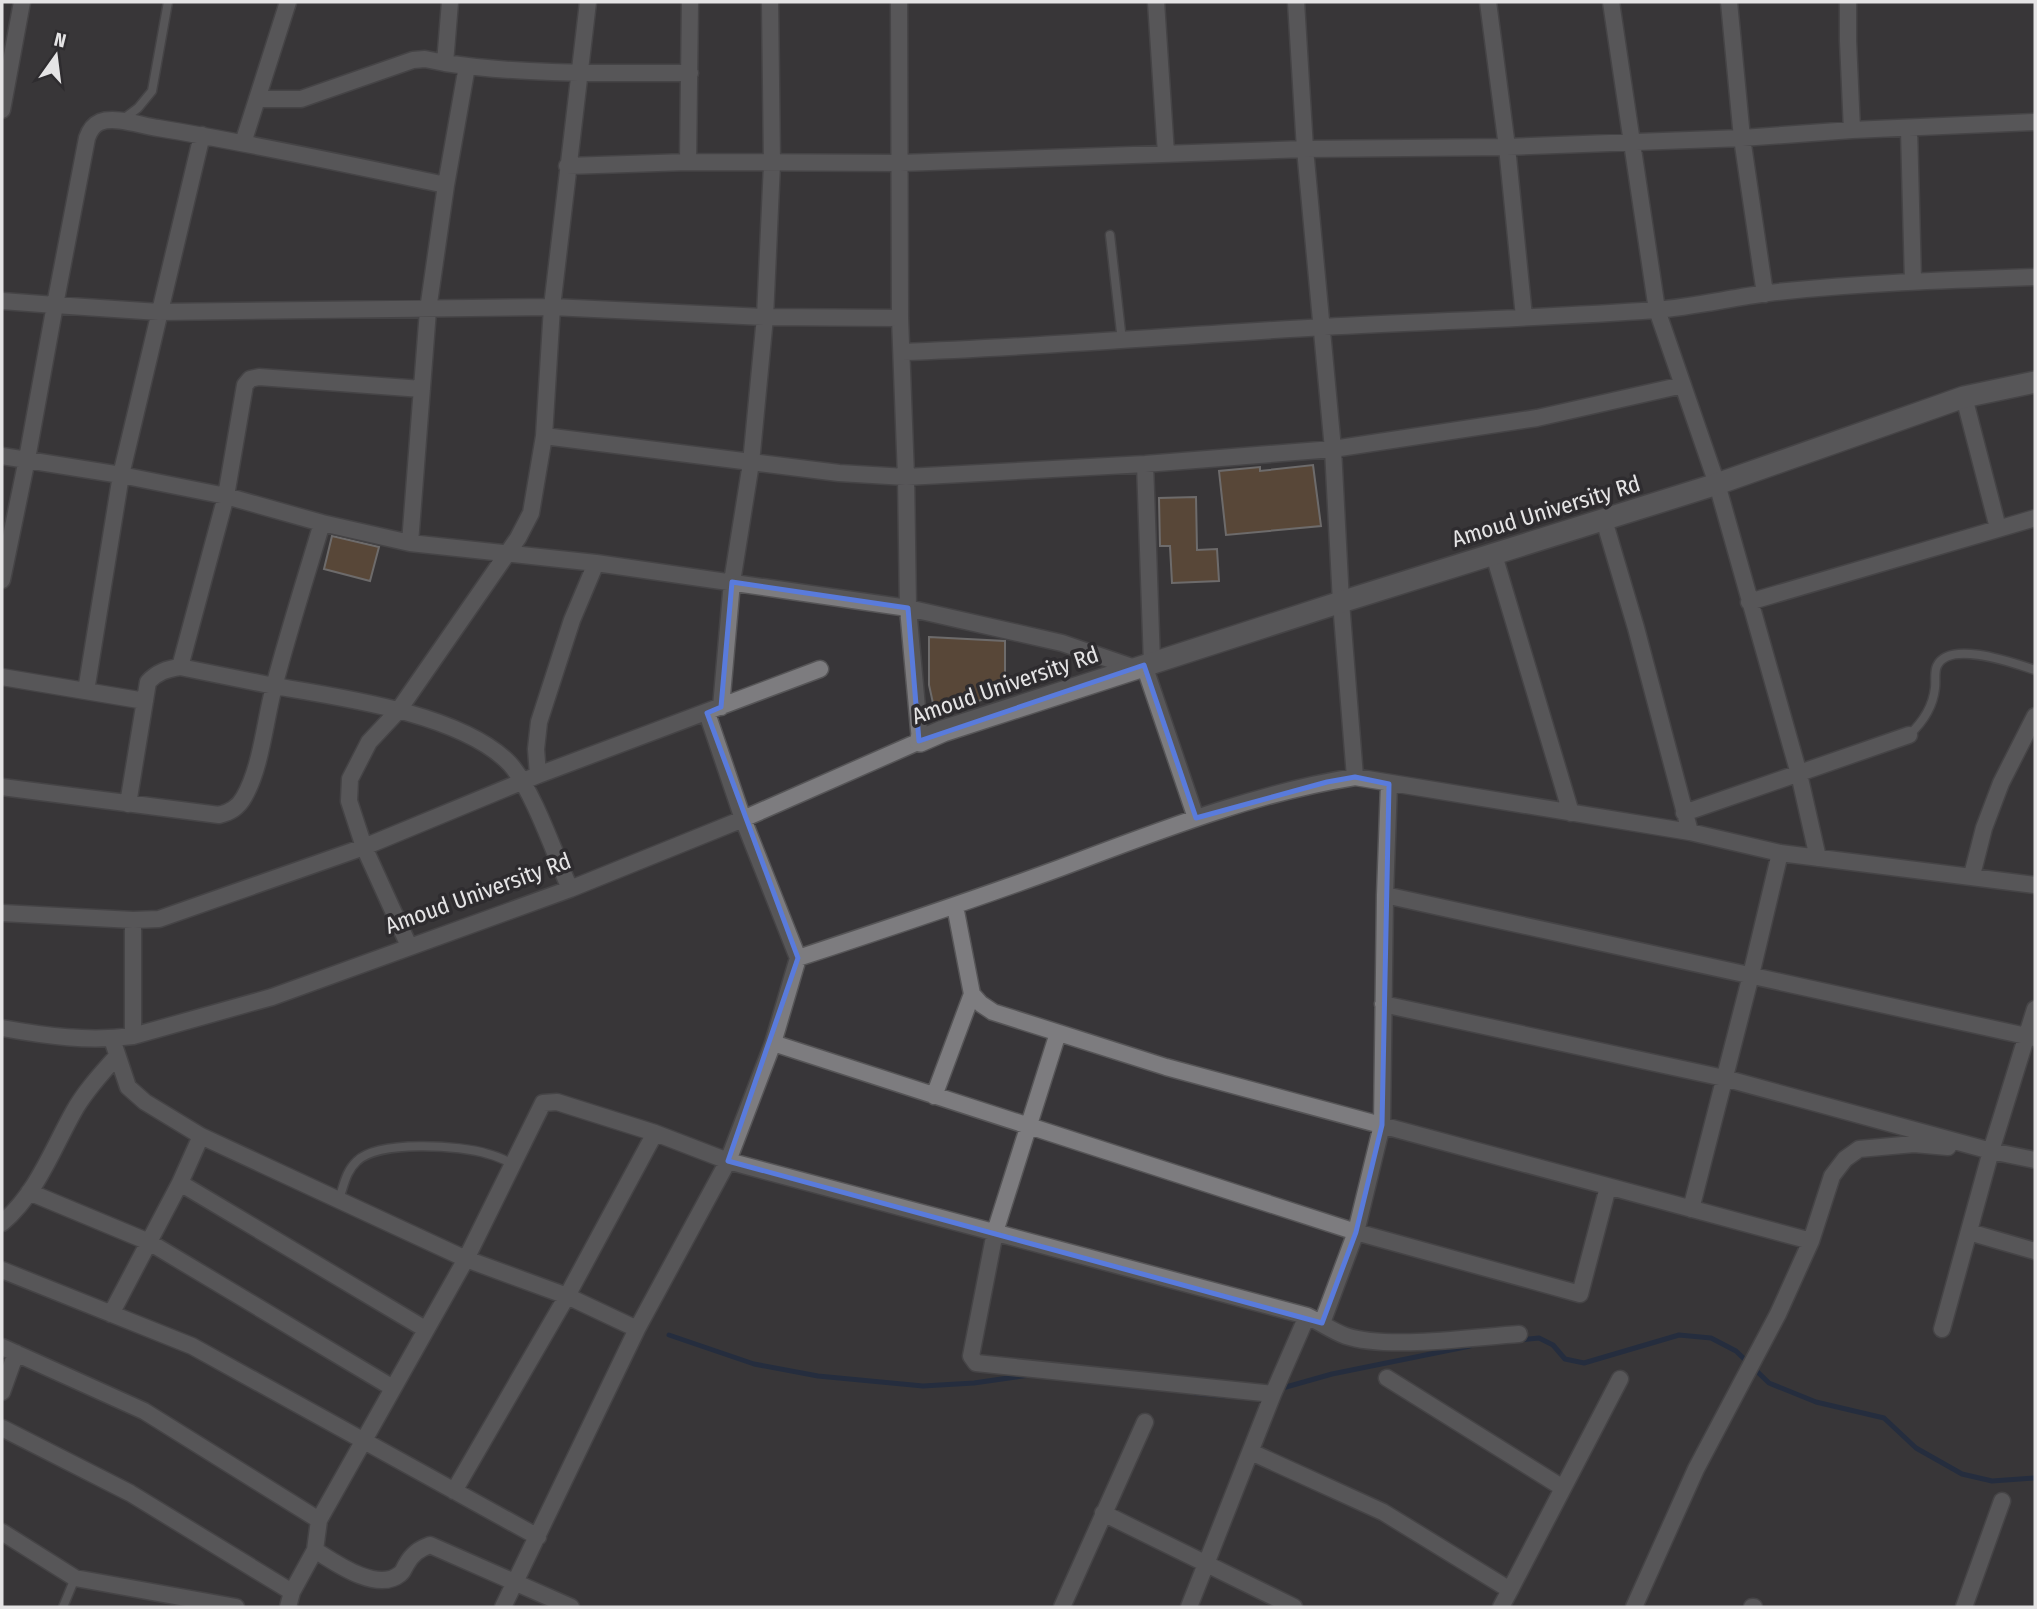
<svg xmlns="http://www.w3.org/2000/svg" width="2037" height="1609" viewBox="0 0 2037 1609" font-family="'Fira Sans Condensed',sans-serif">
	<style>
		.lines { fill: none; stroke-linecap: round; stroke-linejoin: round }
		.stream { stroke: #0e2345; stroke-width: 5 }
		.building { fill: #7f5b38; stroke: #aeaba8; stroke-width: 2 }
		.lane-casing { stroke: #565557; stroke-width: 11 }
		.street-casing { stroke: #565557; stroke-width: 19 }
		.secondary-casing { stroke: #565557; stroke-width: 24 }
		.lane { stroke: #7d7c7f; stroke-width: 8 }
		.street { stroke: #7d7c7f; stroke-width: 16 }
		.secondary { stroke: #7d7c7f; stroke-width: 21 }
		.marked { fill: none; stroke: #597bdc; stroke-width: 5; stroke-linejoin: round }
		.labels { text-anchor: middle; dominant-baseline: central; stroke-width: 7; stroke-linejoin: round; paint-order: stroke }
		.street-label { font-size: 23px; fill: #e5e4e5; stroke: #2e2c2f }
	</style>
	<rect width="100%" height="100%" fill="#383639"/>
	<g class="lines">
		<path class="stream" d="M669,1335L754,1364L818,1376L923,1386L974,1383L1029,1375
			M1518,1340L1539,1338L1553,1345L1565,1359L1584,1363L1679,1335L1711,1338L1736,1351L1769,1383L1816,1402L1884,1418L1916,1448L1962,1474L1992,1481L2035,1478
			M1279,1389L1332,1374L1470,1346
			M1195,1393L1224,1396"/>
	</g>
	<path class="building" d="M1313,465L1321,526L1226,535L1219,471L1260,467V471Z
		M1196,497L1197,550L1217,549L1219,581L1172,583L1170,546H1160L1159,498Z
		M332,536L379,547L370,581L324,569Z
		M929,637L1005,641V691L936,717L929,685Z"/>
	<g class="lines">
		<g class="lane-casing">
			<path id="lane" d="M122,120L138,108L152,91L168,2
				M1110,235L1122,341
				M1909,735C1923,722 1933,706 1935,688C1936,681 1934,672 1937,666C1949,639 2016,664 2035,670
				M339,1199C344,1185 346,1171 357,1161C378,1140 461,1145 488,1154C497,1156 505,1160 513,1164
				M63,1607L75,1578"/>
		</g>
		<g class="street-casing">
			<path id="street" d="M450,2L445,63C525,75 609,73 690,73
				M1156,2L1166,154
				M1296,2L1305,149L1333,449L1341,602L1355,777
				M1488,2L1507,147L1524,317
				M1611,2L1657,310L1717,484L1799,774L1818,858
				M1729,2L1742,138L1765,294
				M1848,2V41L1852,130
				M257,99H301L413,60L425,59L445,63
				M2,110L22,2
				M1909,129L1913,281
				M243,143L288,2
				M688,162L690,2
				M567,166L688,162L900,163L1305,149L1507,147L1742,138L1852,130L2035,122
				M2,301L55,305L87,138C89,132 93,125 100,122C116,116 142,126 158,128C255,144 350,165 446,185
				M902,352C1043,347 1183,335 1324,327C1434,321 1545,318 1655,310C1693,307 1730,298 1768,293C1857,283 1946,280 2035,277
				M1964,397L1998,528
				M544,436L839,473L906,477L1145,464L1333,449L1537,418L1683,385
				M2,456L121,475L226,496L322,523L410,543L596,563L908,608L1062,643L1135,668
				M1145,464L1152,663
				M1604,520L1636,628L1690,832
				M410,543L428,310L446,185L467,66
				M1494,555L1571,813
				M2,580L27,459L55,305L159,312L552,307L765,317L900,318
				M1749,602L2035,518
				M1144,665L1196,818
				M180,667L226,496L245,385L250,379L259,377L422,389
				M2,677L145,701
				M86,691L121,475L202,135
				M721,707L732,582L751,463L765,317L772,164L770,2
				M538,775L536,749L539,722L572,620L596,563
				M2,787L219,815C230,812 238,808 244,797C262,766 265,718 275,683C289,630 306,577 322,523
				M128,804L148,682C157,672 167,669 180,667C211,673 243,680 274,686C340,697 463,714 510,764C533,790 555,855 570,889
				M1684,813L1909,735
				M1972,875L1984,828L2001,783L2035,716
				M1385,895L2035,1038
				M2,913L133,920L159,919L364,847L538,775L820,669
				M133,920V1036
				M409,946L364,847L349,801L350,779L369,742L398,711L518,538L531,513L544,436L552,307L588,2
				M798,958C886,929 973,900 1060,868C1156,832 1254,793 1355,777L1690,832L1780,853L2035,885
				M972,994L981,1004L993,1012L1166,1067L1811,1241
				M1383,1004L1724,1078L1991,1151L2035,1160
				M2,1028C46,1036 89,1042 133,1036L272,997L570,889L743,819L920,741L908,608L906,477L900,318L899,2
				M1058,1033L995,1232L971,1356L976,1363L1273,1394
				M112,1039L128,1087L145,1102L201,1136L466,1259L567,1296L637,1329
				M773,1043L1356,1232L1580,1294L1608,1187
				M934,1096L972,994L955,906
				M180,1183L425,1329
				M29,1192L149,1242L393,1388
				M1691,1209L1751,975L1780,853
				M2,1223C37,1193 52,1150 74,1111C85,1091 102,1073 117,1056
				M1969,1232L2035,1251
				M2,1270L192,1346L538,1537
				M111,1314L180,1183L201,1136
				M1322,1323L1356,1232L1382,1125L1385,895L1389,784
				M1942,1329L1991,1151L2035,1009
				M2,1347L144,1411L319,1520
				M1387,1378L1563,1488
				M2,1392L16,1353
				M2,1428L130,1493L292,1592
				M1251,1452L1383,1512L1510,1590L1501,1607
				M454,1491L567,1296L655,1133
				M1103,1513L1294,1607
				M2,1532L75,1578L236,1607
				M315,1550C334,1562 377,1593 400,1574C403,1572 404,1568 406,1565C412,1554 419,1549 430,1545L571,1607
				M1510,1590L1620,1379
				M288,1607L292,1592L315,1550L319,1520L466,1259L543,1103L557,1102L655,1133L728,1161L1307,1316C1320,1322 1332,1331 1346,1336C1388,1350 1473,1337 1519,1334
				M503,1607L637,1329L728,1161L773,1043L798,958L743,819L707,713
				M1062,1607L1145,1422
				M1189,1607L1273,1394L1307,1316
				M1634,1607L1696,1469L1778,1314L1811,1241L1832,1176L1845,1159L1859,1149L1914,1144L1948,1147
				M1752,1607H1754
				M1964,1607L2002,1501"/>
		</g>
		<g class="secondary-casing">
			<path id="secondary" d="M920,741L943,731L1341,602L1717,484L1964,397L2035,382"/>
		</g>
		<use href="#lane" class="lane"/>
		<use href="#street" class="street"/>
		<use href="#secondary" class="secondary"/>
	</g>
	<path d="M0 0H2037V1609H0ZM732,582L908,608L919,741L1144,665L1196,818L1327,782L1355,777L1389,784L1382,1125L1356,1232L1322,1323L728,1161L798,958L707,713L721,707Z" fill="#383639" fill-opacity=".55" fill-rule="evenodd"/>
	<path class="marked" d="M732,582L908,608L919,741L1144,665L1196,818L1327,782L1355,777L1389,784L1382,1125L1356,1232L1322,1323L728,1161L798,958L707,713L721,707Z"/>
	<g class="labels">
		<g class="street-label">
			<text transform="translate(1546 511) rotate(-17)">Amoud University Rd</text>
			<text transform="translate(1005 685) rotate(-19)">Amoud University Rd</text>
			<text transform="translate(478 893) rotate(-20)">Amoud University Rd</text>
		</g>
	</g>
	<rect width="2037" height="1609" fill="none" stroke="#e5e4e5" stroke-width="7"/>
	<g transform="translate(56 56) rotate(14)" stroke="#2e2c2f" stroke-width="5" paint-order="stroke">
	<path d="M0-5L12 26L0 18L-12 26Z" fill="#e5e4e5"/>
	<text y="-10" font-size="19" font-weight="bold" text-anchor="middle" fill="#e5e4e5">N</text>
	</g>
</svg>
